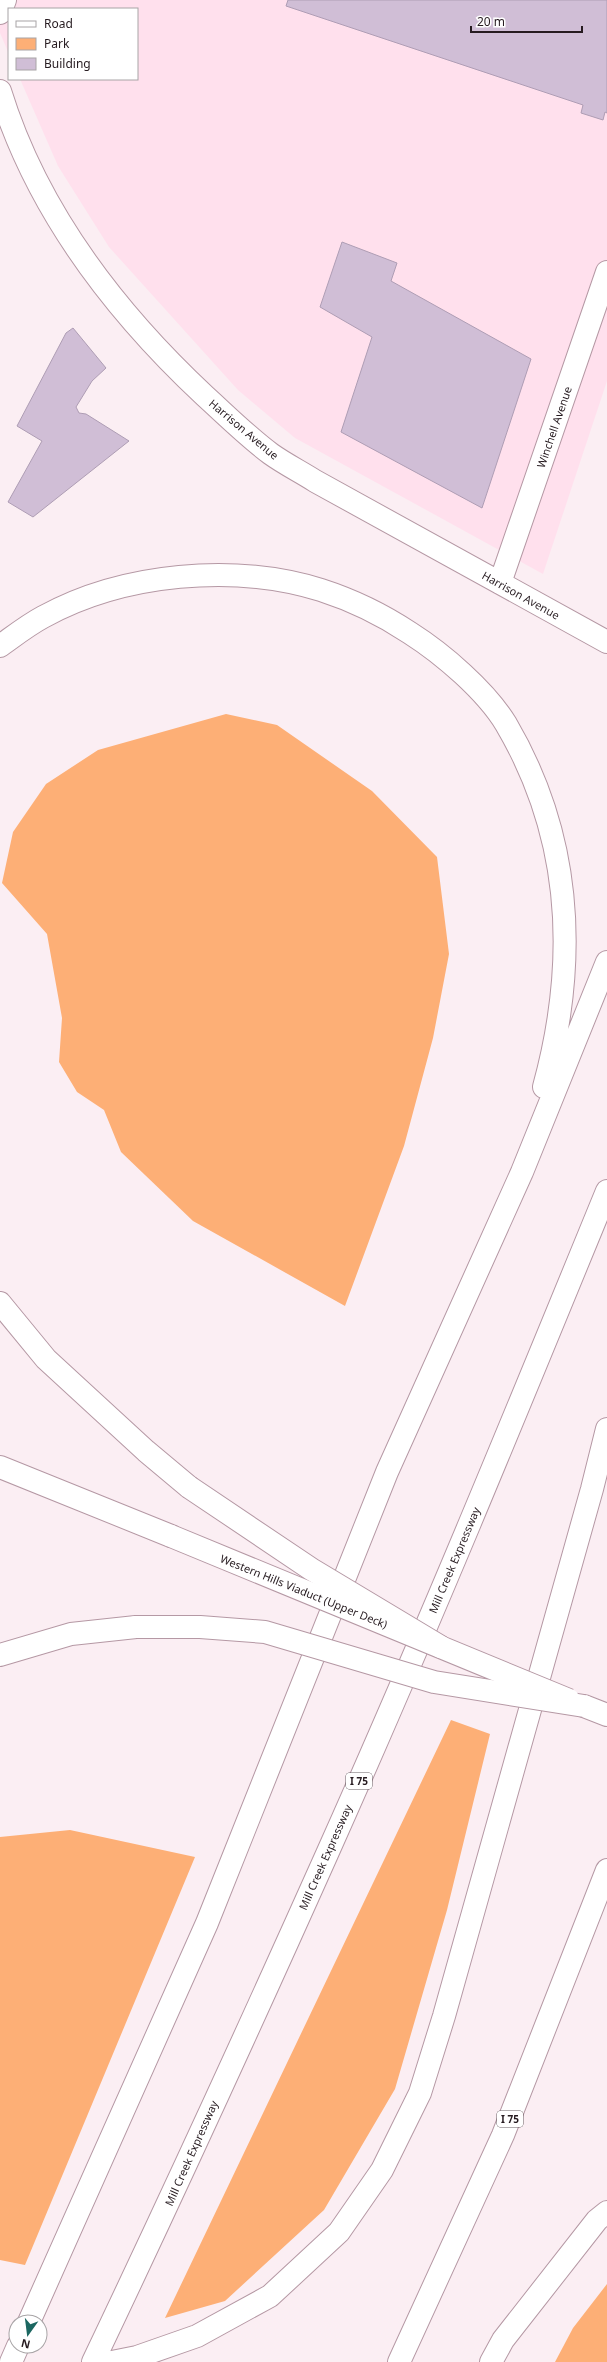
<svg xmlns="http://www.w3.org/2000/svg" width="607" height="2362" viewBox="0 0 607 2362" font-family="'Noto Sans',sans-serif">
	<style>
		.built { fill: #ffe0ed }
		.green { fill: #fdaf76 }
		.building { fill: #d0bed6; stroke: #ae9db4 }
		.lines { fill: none; stroke-linecap: round; stroke-linejoin: round }
		.minor-casing { stroke: #b598a4; stroke-width: 24 }
		.secondary-casing { stroke: #b598a4; stroke-width: 24 }
		.motorway-casing { stroke: #b598a4; stroke-width: 24 }
		.minor { stroke: #fff; stroke-width: 22 }
		.secondary { stroke: #fff; stroke-width: 22 }
		.motorway { stroke: #fff; stroke-width: 22 }
		.secondary-bridge-casing { stroke: #b598a4; stroke-width: 24; stroke-linecap: butt }
		.motorway-bridge-casing { stroke: #b598a4; stroke-width: 24; stroke-linecap: butt }
		.secondary-bridge { stroke: #fff; stroke-width: 22 }
		.motorway-bridge { stroke: #fff; stroke-width: 22 }
		.labels { text-anchor: middle; dominant-baseline: central; stroke-width: 3; stroke-linejoin: round; paint-order: stroke }
		.shield { fill: #fff; stroke: #675f63; stroke-width: 1 }
		.shield-label { font-size: 10px; font-weight: bold; fill: #261b20 }
		.street-label { font-size: 11px; fill: #261b20; stroke: #fff }
	</style>
	<rect width="100%" height="100%" fill="#fbeef3"/>
	<path class="built" d="M0,0H607V381L543,574L295,438L238,390L109,247L58,166L20,79H137V9H9V54L0,33Z"/>
	<path class="green" d="M226,714L277,725L372,791L437,857L449,954L433,1038L404,1146L345,1306L193,1221L121,1152L104,1110L77,1092L59,1062L62,1018L47,934L2,883L13,832L46,784L98,750Z
		M451,1720L490,1734L447,1910L395,2089L324,2210L225,2301L165,2318Z
		M70,1830L195,1857L25,2265L0,2260V1837Z
		M607,2284V2362H555L573,2328Z"/>
	<path class="building" d="M288,0H607V113L605,112L603,120L581,113L583,105L286,6Z
		M342,242L397,263L391,281L531,359L482,508L341,432L372,337L320,307Z
		M73,328L106,368L92,381L76,407L79,413L86,414L129,441L33,517L8,502L42,441L17,426L66,333Z"/>
	<g class="lines">
		<g class="minor-casing">
			<path id="minor" d="M0,13L5,0
				M0,91C37,211 114,311 205,396C227,416 248,437 271,454C285,464 301,472 315,481L607,642
				M500,583L607,272"/>
		</g>
		<g class="secondary-casing">
			<path id="secondary" d="M0,1467L171,1536
				M584,1706L607,1715"/>
		</g>
		<g class="motorway-casing">
			<path id="motorway" d="M0,646C14,636 28,625 43,617C123,573 234,563 321,590C352,600 383,615 410,633C443,654 486,691 506,724C573,838 578,962 544,1087
				M0,1303L46,1359L146,1451L189,1487
				M0,1655L71,1634L136,1627
				M29,2322L207,1923L387,1472L522,1172L607,962
				M11,2362L18,2346
				M93,2362C173,2194 251,2024 327,1854C425,1635 516,1413 607,1191
				M112,2362L137,2357L197,2336L270,2296L339,2232L382,2170L420,2093L444,2016L592,1489L607,1429
				M399,2362L503,2135L607,1870
				M491,2362L503,2340L597,2220L607,2212"/>
		</g>
		<use href="#minor" class="minor"/>
		<use href="#secondary" class="secondary"/>
		<use href="#motorway" class="motorway"/>
		<g class="secondary-bridge-casing">
			<path id="secondary-bridge" d="M171,1536L569,1700"/>
		</g>
		<g class="motorway-bridge-casing">
			<path id="motorway-bridge" d="M189,1487L311,1569L441,1647
				M136,1627H200L265,1632L434,1682L584,1706"/>
		</g>
		<use href="#secondary-bridge" class="secondary-bridge"/>
		<use href="#motorway-bridge" class="motorway-bridge"/>
	</g>
	<g class="labels">
		<g class="shield">
			<rect x="346" y="1773" width="26" height="16" rx="3"/>
			<rect x="497" y="2111" width="26" height="16" rx="3"/>
		</g>
		<g class="shield-label">
			<text x="359" y="1781">I 75</text>
			<text x="510" y="2119">I 75</text>
		</g>
		<g class="street-label">
			<text transform="translate(554 427) rotate(-71)">Winchell Avenue</text>
			<text transform="translate(244 429) rotate(40)">Harrison Avenue</text>
			<text transform="translate(521 595) rotate(29)">Harrison Avenue</text>
			<text transform="translate(454 1560) rotate(-67)">Mill Creek Expressway</text>
			<text transform="translate(304 1591) rotate(22)">Western Hills Viaduct (Upper Deck)</text>
			<text transform="translate(325 1857) rotate(-66)">Mill Creek Expressway</text>
			<text transform="translate(191 2153) rotate(-66)">Mill Creek Expressway</text>
		</g>
	</g>
	<rect x="8" y="8" width="130" height="72" fill="#ffffff" stroke="#a8a4a6"/>
	<rect x="16" y="21" width="20" height="6" fill="#ffffff" stroke="#a8a4a6"/>
	<text x="44" y="28" font-size="12" fill="#261b20">Road</text>
	<rect x="16" y="38" width="20" height="12" fill="#fdaf76" stroke="#a8a4a6"/>
	<text x="44" y="48" font-size="12" fill="#261b20">Park</text>
	<rect x="16" y="58" width="20" height="12" fill="#d0bed6" stroke="#a8a4a6"/>
	<text x="44" y="68" font-size="12" fill="#261b20">Building</text>
	<g transform="translate(28 2334) rotate(194)"><circle r="19" fill="#ffffff" stroke="#a8a4a6"/>
	<path d="M0-3L7 15L0 10L-7 15Z" fill="#1c6761"/>
	<text y="-6" font-size="11" font-weight="bold" text-anchor="middle" fill="#261b20">N</text>
	</g>
	<path d="M471 26v6h111v-6" fill="none" stroke="#261b20" stroke-width="2"/>
	<text x="477" y="26" font-size="12" fill="#261b20" stroke="#ffffff" stroke-width="3" paint-order="stroke">20 m</text>
</svg>
